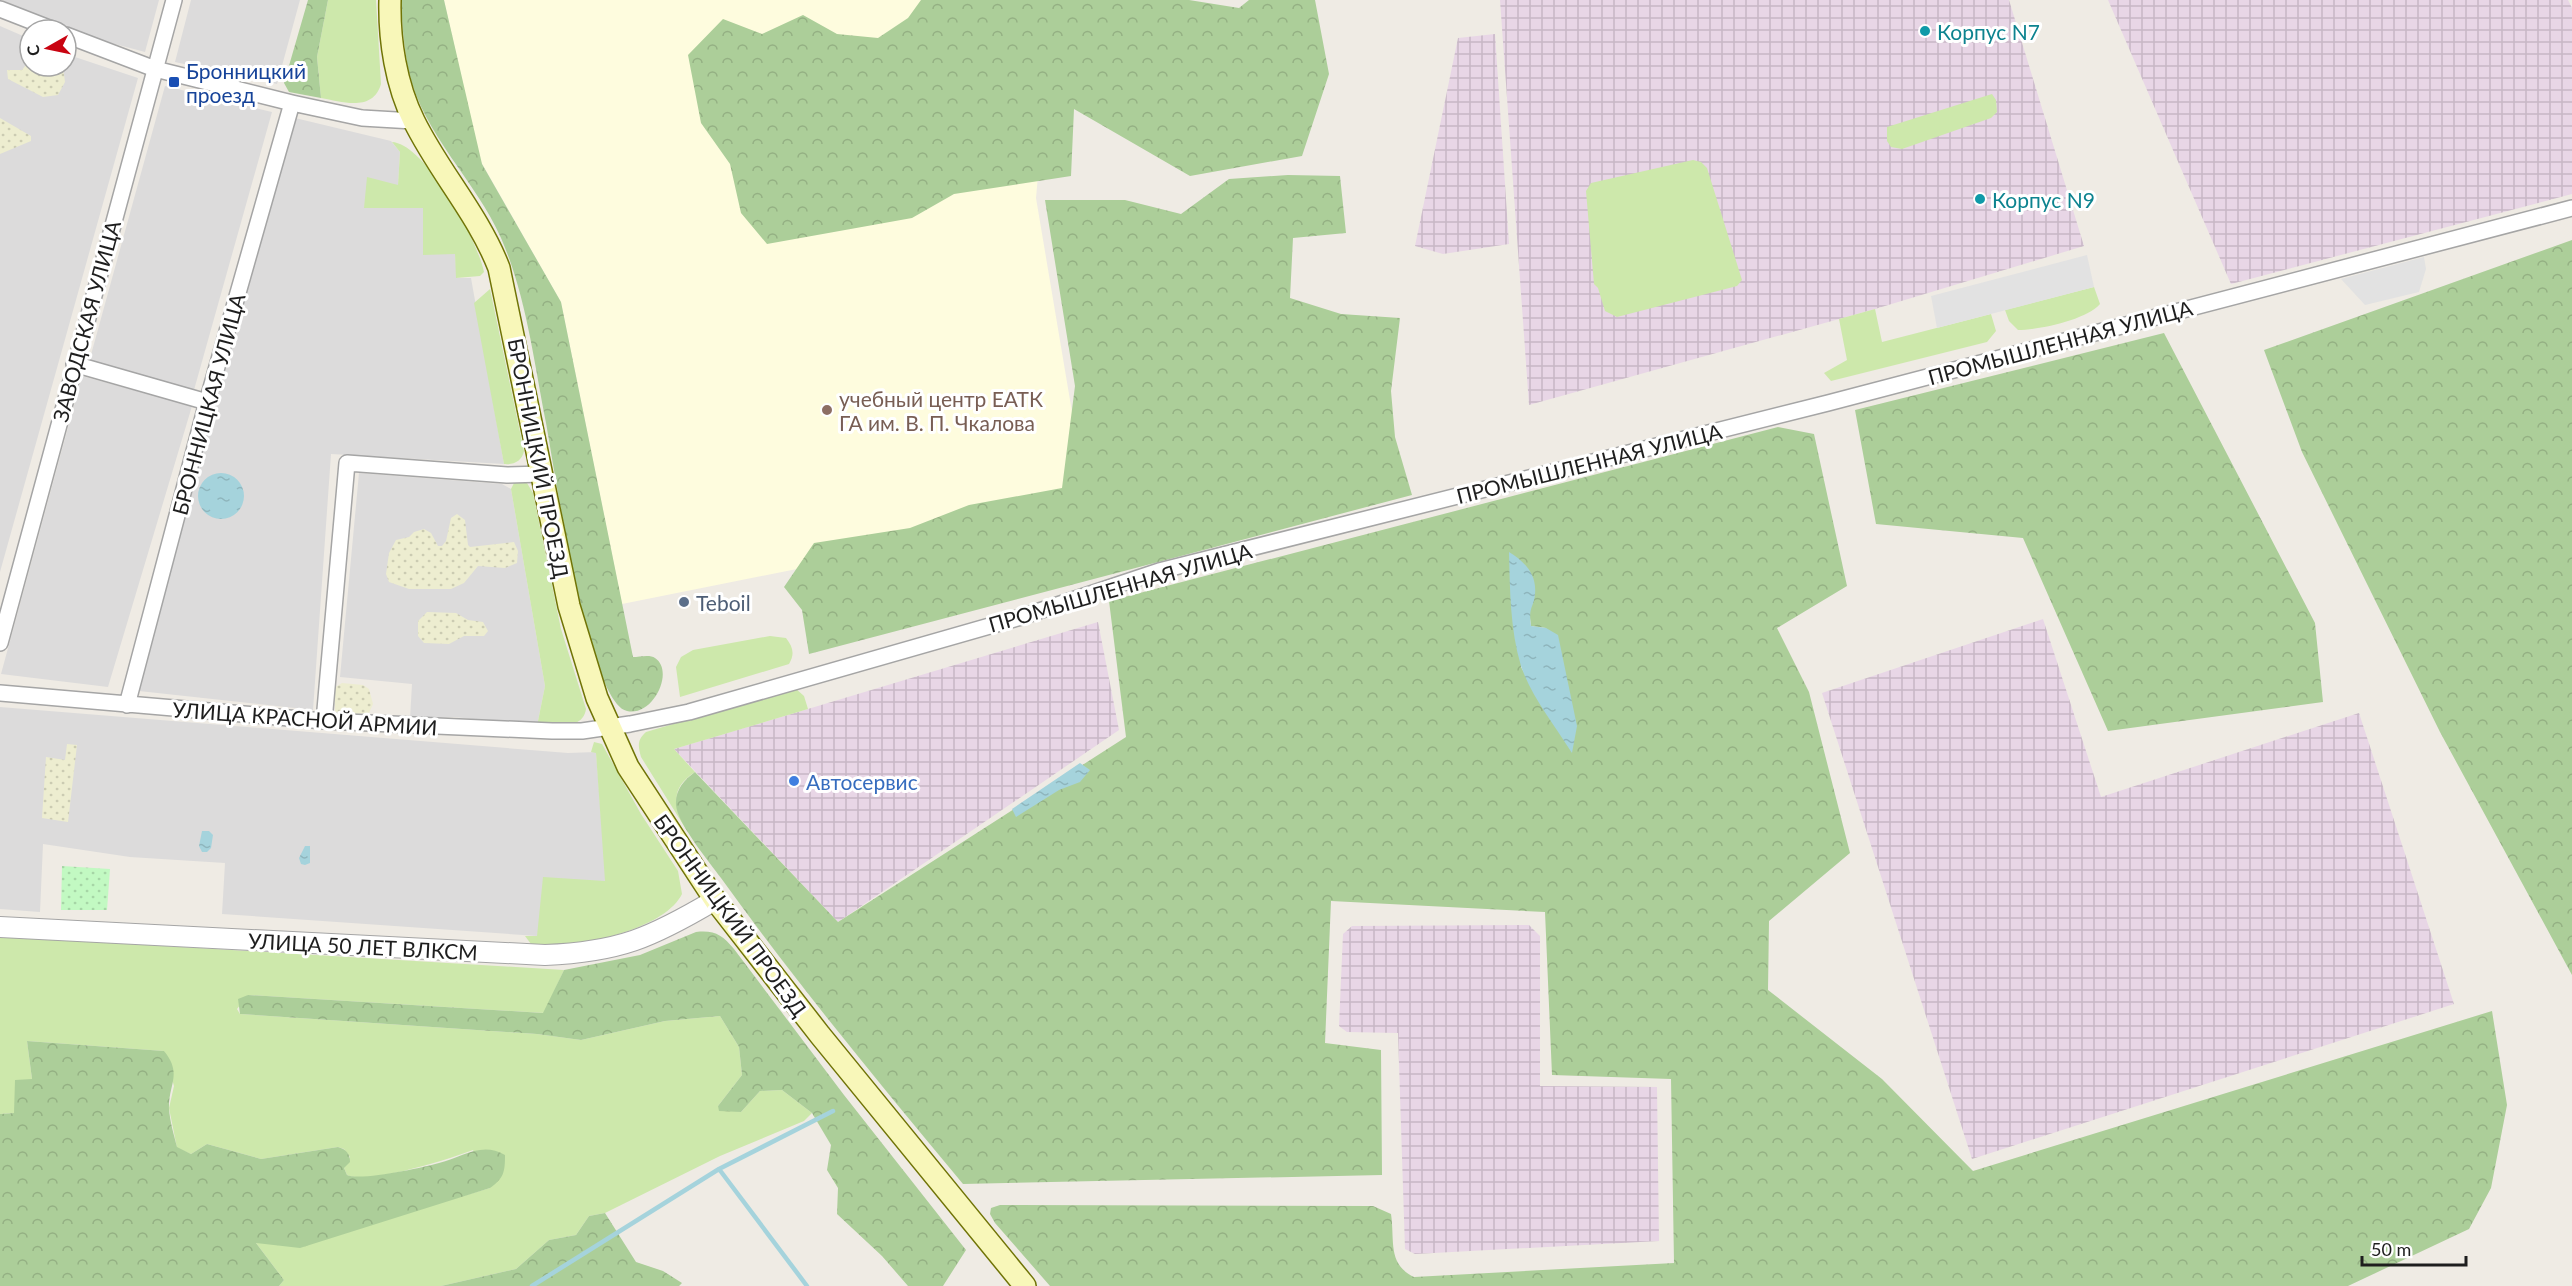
<svg xmlns="http://www.w3.org/2000/svg" width="2572" height="1286" viewBox="0 0 2572 1286" font-family="Lato,sans-serif">
	<style>
		.residential { fill: #dcdbdb }
		.industrial { fill: url(#industrial-grid) }
		.education { fill: #fefcde }
		.farmland { fill: url(#farmland-dots) }
		.grass { fill: #cde8ab }
		.forest { fill: url(#forest-crowns); fill-rule: evenodd }
		.park { fill: url(#park-dots) }
		.parking { fill: #e2e2e2 }
		.water { fill: url(#water-ripples) }
		.lines { fill: none; stroke-linecap: round; stroke-linejoin: round }
		.stream { stroke: #a5d3dc; stroke-width: 4.5 }
		.minor-casing { stroke: #a5a5a5; stroke-width: 18 }
		.tertiary-casing { stroke: #a5a5a5; stroke-width: 22 }
		.secondary-casing { stroke: #707406; stroke-width: 24 }
		.minor { stroke: #fff; stroke-width: 15 }
		.tertiary { stroke: #fff; stroke-width: 20 }
		.secondary { stroke: #f8f7b9; stroke-width: 21 }
		.culture-dot { fill: #0f9aa8; stroke: #fff; stroke-width: 2 }
		.transit-dot { fill: #1a4fb4; stroke: #fff; stroke-width: 2 }
		.education-dot { fill: #8d6e63; stroke: #fff; stroke-width: 2 }
		.service-dot { fill: #5c6f8a; stroke: #fff; stroke-width: 2 }
		.shop-dot { fill: #3f7fe0; stroke: #fff; stroke-width: 2 }
		.labels { text-anchor: middle; dominant-baseline: central; stroke-width: 6; stroke-linejoin: round; paint-order: stroke }
		.culture-label { font-size: 21px; fill: #0d838f; stroke: #fff; text-anchor: start }
		.transit-label { font-size: 21px; fill: #164399; stroke: #fff; text-anchor: start }
		.street-label { font-size: 21px; fill: #1e1e1e; stroke: #fff }
		.education-label { font-size: 21px; fill: #785e54; stroke: #fff; text-anchor: start }
		.service-label { font-size: 21px; fill: #4e5e75; stroke: #fff; text-anchor: start }
		.shop-label { font-size: 21px; fill: #366cbe; stroke: #fff; text-anchor: start }
	</style>
	<defs>
		<pattern id="industrial-grid" width="8" height="8" patternUnits="userSpaceOnUse" patternTransform="scale(1.5)"><rect width="8" height="8" fill="#e8d6e6"/><path d="M0 4h8M4 0v8" fill="none" stroke="#c7b7c5"/></pattern>
		<pattern id="farmland-dots" width="8" height="8" patternUnits="userSpaceOnUse" patternTransform="scale(1.5)"><rect width="8" height="8" fill="#ededd0"/><path d="M2 2h.1M6 6h.1" fill="none" stroke="#cbcbb2" stroke-width="1.8" stroke-linecap="round"/></pattern>
		<pattern id="forest-crowns" width="20" height="18" patternUnits="userSpaceOnUse" patternTransform="scale(1.5)"><rect width="20" height="18" fill="#acce99"/><path d="M2 6a3 3 0 1 1 6 0M12 15a3 3 0 1 1 6 0" fill="none" stroke="#94b083"/></pattern>
		<pattern id="park-dots" width="8" height="8" patternUnits="userSpaceOnUse" patternTransform="scale(1.5)"><rect width="8" height="8" fill="#c2f9c2"/><path d="M2 2h.1M6 6h.1" fill="none" stroke="#a6d5a6" stroke-width="1.8" stroke-linecap="round"/></pattern>
		<pattern id="water-ripples" width="26" height="14" patternUnits="userSpaceOnUse" patternTransform="scale(1.5)"><rect width="26" height="14" fill="#a5d3dc"/><path d="M2 4q2-2 4 0t4 0M15 11q2-2 4 0t4 0" fill="none" stroke="#8eb5bc"/></pattern>
	</defs>
	<rect width="100%" height="100%" fill="#efebe4"/>
	<path class="residential" d="M2,0H159L145,52L81,35Z
		M191,0H300L277,84L175,62Z
		M0,26L30,39V66H66V54L138,78L0,572Z
		M165,86L272,112L194,390L89,362Z
		M295,118L391,141L400,152L398,185L423,208L424,228L455,254L457,278H471L504,464L331,454L313,710L139,691L238,317Z
		M82,376L192,406L108,687L1,674Z
		M359,473L502,484L511,489L545,686L537,726L454,717L410,719L412,684L340,677Z
		M0,707L568,753L596,752L606,881L537,936L222,914L225,863L130,857L43,844L40,912L0,909Z"/>
	<path class="industrial" d="M1500,0H2009L2084,246L1875,309L1529,405Z
		M2108,0H2568L2572,8V194L2231,284Z
		M1495,34L1509,244L1443,254L1415,246L1458,38Z
		M2043,619L2101,797L2359,713L2454,1004L1972,1159L1822,693Z
		M1098,622L1119,730L838,922L674,749Z
		M1529,925L1540,936V1086L1657,1087L1659,1241L1415,1254L1405,1249L1398,1033L1347,1032L1339,1026L1343,934L1352,926Z"/>
	<path class="education" d="M444,0H1115L1052,18L1036,198L1090,519L967,535L622,604L561,302L480,160Z"/>
	<path class="farmland" d="M30,48V66L63,67L65,82L58,95L43,97L8,79L7,70H22L26,65Z
		M0,118L31,136V141L0,154Z
		M457,514L465,520L468,545L470,547L514,542L518,551L517,563L505,568L478,566L464,583L451,589H409L389,582L386,574L389,553L396,540L409,537L414,532L424,529L431,533L438,546H442L446,541L451,518Z
		M427,612L456,613L468,620L483,622L488,631L484,636H464L449,644L424,643L418,636V621Z
		M342,683L363,685L369,689L373,704L369,713L341,715L335,711L334,688Z
		M67,744L77,745L68,822L42,818L46,757L65,760Z"/>
	<path class="grass" d="M328,0H376L381,84C373,112 343,102 321,98L317,57Z
		M1992,94L1996,100L1997,112L1991,118L1902,149L1891,147L1887,141V127Z
		M392,142C426,144 478,241 484,272L480,276L456,278L455,254L423,255V208H364L367,177L398,185L400,152Z
		M1693,160L1701,162L1707,168L1742,280L1737,286L1617,317L1605,311L1598,288L1594,284L1586,191L1591,183Z
		M2094,287L2100,304C2086,320 2039,330 2018,330L2009,321L2005,310Z
		M490,289L524,451C522,461 514,465 504,464L474,303Z
		M1875,309L1882,342L1991,314L1996,331L1987,342L1831,381L1824,373L1847,360L1839,319Z
		M515,481L527,483L533,493L561,629L586,709C583,731 553,725 537,726L545,686L511,489Z
		M770,636L786,638C793,647 795,654 789,664L680,697L676,667L681,657L693,650Z
		M795,688L804,696L808,709L674,749L695,772C666,791 677,809 689,834L641,757C638,746 637,740 646,732Z
		M594,742L602,744L641,814L678,871L682,894C664,931 569,951 531,944L525,936H537L543,877L605,881L596,753L591,752Z
		M0,936L564,970L544,1013L248,995L237,1009L240,1014L537,1034L581,1040L665,1021L720,1016L739,1047L742,1075L718,1106L741,1112L760,1091L782,1090L812,1113L804,1121L720,1156L605,1213L589,1216L576,1235L549,1240L516,1269L441,1286H279L284,1280L256,1243L375,1222L490,1188L473,1150C450,1159 367,1185 347,1175L344,1168L350,1157L344,1149L338,1147L261,1159L207,1144L191,1154L177,1148L169,1108L174,1086L164,1051L27,1041L32,1079L14,1113L0,1114Z"/>
	<path class="forest" d="M308,0H328L317,57L321,98L289,92L284,83Z
		M401,0H444L482,164L561,302L633,657C639,657 650,654 655,658C675,671 653,717 627,711C588,702 554,465 546,423C534,362 526,295 501,238C476,181 423,134 409,72C404,49 402,24 401,0Z
		M921,0H1189L1239,8L1249,0H1315L1329,74L1302,156L1190,176L1074,109L1071,176L954,194L912,218L767,244L741,213L730,164L701,123L688,55L723,19L762,34L803,15L837,34L878,38L908,18Z
		M1288,175L1340,176L1346,233L1293,238L1290,298L1341,314L1400,318L1391,391L1395,437L1412,495L809,654L802,610L784,587L814,543L910,528L969,505L1062,488L1075,386L1045,200H1125L1181,214L1229,179Z
		M2572,240V975L2440,732L2302,452L2264,350Z
		M2164,333L2315,623L2323,702L2108,731L2023,538L1876,524L1855,410Z
		M1778,427L1814,434L1847,586L1777,628L1809,692L1850,853L1769,921L1768,990L1882,1079L1973,1171L2492,1011L2507,1105L2491,1188L2469,1229L2348,1286H1050L995,1223L990,1214L991,1208L1000,1205L1373,1206L1391,1214C1395,1240 1387,1264 1414,1277L1674,1263L1671,1079L1552,1075L1545,912L1331,901L1325,1043L1381,1050L1382,1175L963,1184C880,1084 797,984 721,878C710,863 677,823 676,805C675,790 684,780 695,772L838,922L1126,737L1109,601ZM1531,574L1535,594L1529,610L1531,626L1546,628L1572,752L1545,710L1521,667Z
		M696,932C715,930 722,935 734,949L844,1095L966,1250L943,1286H908L882,1256L837,1214L838,1188L827,1170L831,1145L812,1113L782,1090L760,1091L741,1112L719,1111L718,1106L742,1075L739,1047L720,1016L665,1021L581,1040L537,1034L240,1014L238,999L248,995L543,1013L564,970L640,955Z
		M27,1041L164,1051C183,1074 168,1085 169,1109C170,1122 174,1135 177,1147L191,1154L207,1144L261,1159L338,1147C346,1149 350,1154 350,1162L344,1168L347,1175C360,1181 422,1168 439,1163C462,1157 482,1141 505,1155C505,1172 504,1178 490,1188L300,1248L256,1243L284,1280L279,1286H0V1114L14,1113L15,1080L32,1079Z
		M605,1213L636,1262L663,1271L682,1283L679,1286H441L516,1269L549,1240L576,1235L589,1216Z"/>
	<path class="park" d="M62,866L110,869L107,910H61Z"/>
	<path class="parking" d="M2087,255L2094,287L1937,328L1931,296Z
		M2424,257L2426,269L2419,292L2365,305L2341,279Z"/>
	<path class="water" d="M198 496a23 23 0 1 1 46 0a23 23 0 1 1-46 0Z
		M1509,552C1524,561 1537,574 1535,594C1534,608 1528,606 1531,626L1546,628L1558,635L1577,726L1572,753C1555,726 1531,696 1521,666C1510,629 1510,590 1509,552Z
		M1080,763L1090,770L1080,782L1059,790L1016,817L1012,809Z
		M202,831H209L213,835L211,848L207,852H202L199,846Z
		M305,846H310V863L305,865L301,864L299,858Z"/>
	<g class="lines">
		<path class="stream" d="M719,1169L807,1286
			M532,1286L719,1169L833,1111"/>
		<g class="minor-casing">
			<path id="minor" d="M0,9L54,30
				M66,35L155,69L292,103L362,118L413,121
				M74,364L207,402
				M0,643L174,0
				M0,693L324,721L552,731H582L630,724L689,712L1021,617L1159,571L1828,403L2572,208
				M127,705L207,402L292,103
				M324,721L347,463L507,475L542,474"/>
		</g>
		<g class="tertiary-casing">
			<path id="tertiary" d="M0,927L545,955C619,952 651,938 715,900"/>
		</g>
		<g class="secondary-casing">
			<path id="secondary" d="M390,0C389,40 396,85 414,121C439,172 478,214 499,268L569,606L597,698L628,767L715,900L820,1035L1025,1286"/>
		</g>
		<use href="#minor" class="minor"/>
		<use href="#tertiary" class="tertiary"/>
		<use href="#secondary" class="secondary"/>
	</g>
	<g class="culture-dot">
		<circle cx="1925" cy="31" r="6"/>
		<circle cx="1980" cy="199" r="6"/>
	</g>
	<rect class="transit-dot" x="168" y="76" width="12" height="12" rx="3"/>
	<circle class="education-dot" cx="827" cy="410" r="6"/>
	<circle class="service-dot" cx="684" cy="602" r="6"/>
	<circle class="shop-dot" cx="794" cy="781" r="6"/>
	<g class="labels">
		<g class="culture-label">
			<text x="1937" y="31">Корпус N7</text>
			<text x="1992" y="199">Корпус N9</text>
		</g>
		<g class="transit-label">
			<text x="186" y="70">Бронницкий<tspan x="186" dy="24">проезд</tspan></text>
		</g>
		<g class="street-label">
			<text transform="translate(86 321) rotate(-75)">ЗАВОДСКАЯ УЛИЦА</text>
			<text transform="translate(2060 342) rotate(-15)">ПРОМЫШЛЕННАЯ УЛИЦА</text>
			<text transform="translate(208 404) rotate(-75)">БРОННИЦКАЯ УЛИЦА</text>
			<text transform="translate(539 458) rotate(79)">БРОННИЦКИЙ ПРОЕЗД</text>
			<text transform="translate(1589 463) rotate(-14)">ПРОМЫШЛЕННАЯ УЛИЦА</text>
			<text transform="translate(1120 587) rotate(-16)">ПРОМЫШЛЕННАЯ УЛИЦА</text>
			<text transform="translate(305 718) rotate(4)">УЛИЦА КРАСНОЙ АРМИИ</text>
			<text transform="translate(731 915) rotate(54)">БРОННИЦКИЙ ПРОЕЗД</text>
			<text transform="translate(363 946) rotate(3)">УЛИЦА 50 ЛЕТ ВЛКСМ</text>
		</g>
		<g class="education-label">
			<text x="839" y="398">учебный центр ЕАТК<tspan x="839" dy="24">ГА им. В. П. Чкалова</tspan></text>
		</g>
		<g class="service-label">
			<text x="696" y="602">Teboil</text>
		</g>
		<g class="shop-label">
			<text x="806" y="781">Автосервис</text>
		</g>
	</g>
	<g transform="translate(48 48) rotate(261)"><circle r="28" fill="#ffffff" stroke="#a5a5a5" stroke-width="1.5"/>
	<path d="M0-4.5L10 22L0 15L-10 22Z" fill="#c90311"/>
	<text y="-9" font-size="16" font-weight="bold" text-anchor="middle" fill="#1e1e1e">С</text>
	</g>
	<path d="M2362 1256v9h104v-9" fill="none" stroke="#1e1e1e" stroke-width="3"/>
	<text x="2371" y="1256" font-size="18" fill="#1e1e1e" stroke="#ffffff" stroke-width="4.5" paint-order="stroke">50 m</text>
</svg>
